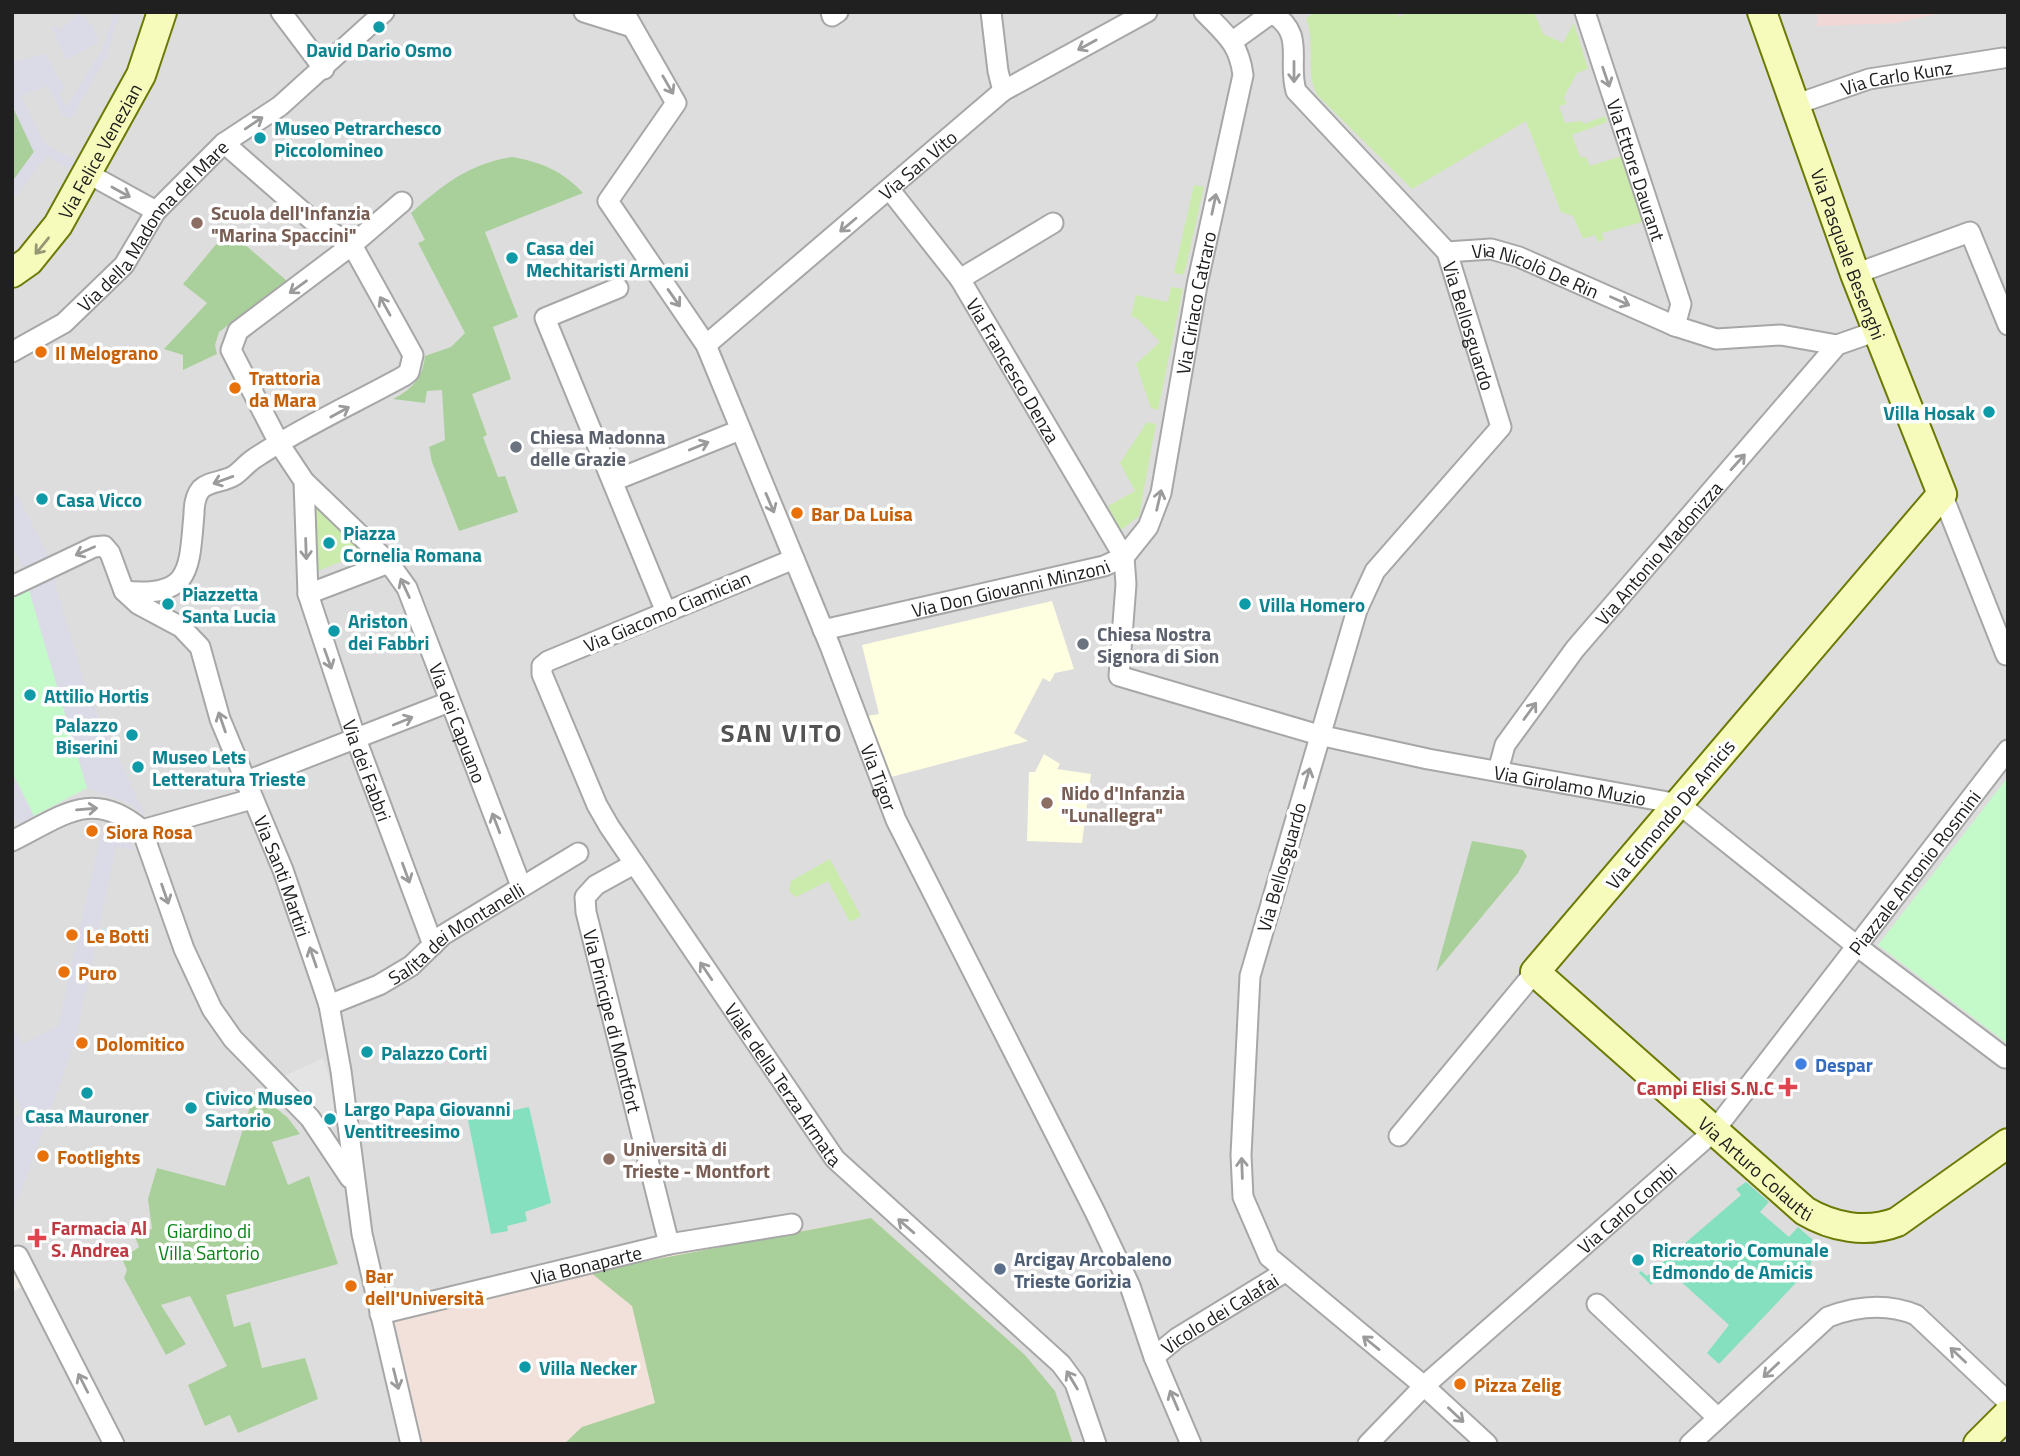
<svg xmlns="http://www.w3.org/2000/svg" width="2020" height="1456" viewBox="0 0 2020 1456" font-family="'Titillium Web',sans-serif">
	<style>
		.residential { fill: #dedddd }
		.commercial { fill: #f1d7d6 }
		.education { fill: #feffe1 }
		.military { fill: #f2e1da }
		.grass { fill: #caebac }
		.forest { fill: #a9d09b }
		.park { fill: #c4fac9 }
		.pitch { fill: #84e0be }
		.parking { fill: #e4e4e4 }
		.plaza { fill: #dbdae7 }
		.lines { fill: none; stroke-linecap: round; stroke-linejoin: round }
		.street-casing { stroke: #a7a7a7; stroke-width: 23 }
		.secondary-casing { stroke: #6b7a04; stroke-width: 32 }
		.street { stroke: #fff; stroke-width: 19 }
		.secondary { stroke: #f6fabb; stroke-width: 28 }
		.oneway { stroke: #9b9b9b }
		.oneway2 { stroke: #969875 }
		.culture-dot { fill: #0f9aa8; stroke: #fff; stroke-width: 2.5 }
		.education-dot { fill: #8d6e63; stroke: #fff; stroke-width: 2.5 }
		.food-dot { fill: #e8710a; stroke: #fff; stroke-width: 2.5 }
		.worship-dot { fill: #6b7280; stroke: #fff; stroke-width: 2.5 }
		.shop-dot { fill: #3f7fe0; stroke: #fff; stroke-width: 2.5 }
		.health-dot { fill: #e0444e; stroke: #fff; stroke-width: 2.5 }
		.service-dot { fill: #5c6f8a; stroke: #fff; stroke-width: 2.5 }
		.labels { text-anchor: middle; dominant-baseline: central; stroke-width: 7; stroke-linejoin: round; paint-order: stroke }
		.culture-label { font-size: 19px; font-weight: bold; fill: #0d838f; stroke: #fff; text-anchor: start }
		.street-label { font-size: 19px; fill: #202020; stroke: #fff }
		.education-label { font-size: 19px; font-weight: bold; fill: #785e54; stroke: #fff; text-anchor: start }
		.food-label { font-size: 19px; font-weight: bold; fill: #c56008; stroke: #fff; text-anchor: start }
		.worship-label { font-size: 19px; font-weight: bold; fill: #5b616d; stroke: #fff; text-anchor: start }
		.shop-label { font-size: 19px; font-weight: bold; fill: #366cbe; stroke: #fff; text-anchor: start }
		.health-label { font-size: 19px; font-weight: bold; fill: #be3a42; stroke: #fff; text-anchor: end }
		.park-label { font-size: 19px; fill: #0a8217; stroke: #fff }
		.service-label { font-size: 19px; font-weight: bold; fill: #4e5e75; stroke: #fff; text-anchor: start }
		.district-label { font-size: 26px; font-weight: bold; letter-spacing: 2px; fill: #535353; stroke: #fff }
	</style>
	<rect width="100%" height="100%" fill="#f1ede6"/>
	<path class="residential" d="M12,12H2008V1444H12V1292L21,1287L12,1270Z"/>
	<path class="commercial" d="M1817,12H1946L1896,23L1817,26Z"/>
	<path class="education" d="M1052,601L1074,669L1055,673L1050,682L1043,678L1014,733L1028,741L887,778L868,716L879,714L862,645Z
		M1044,754L1060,764L1057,769L1091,774L1082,843L1027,841L1029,772H1035Z"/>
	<path class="military" d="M871,1218L1025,1355L1055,1391L1073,1444H423L394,1319L670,1255Z"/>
	<path class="grass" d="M1315,12H1396L1399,17L1408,12H1534L1543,34L1563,43L1574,23L1588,69L1577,73L1564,97L1566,104L1559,106L1565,123L1582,121L1584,124L1605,116L1607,122L1572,135L1580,157H1586L1590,166L1622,156L1646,221L1602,233L1604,240L1598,242L1595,235L1583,239L1573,216L1561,212L1526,121L1412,189L1317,95C1305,72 1316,43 1306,18Z
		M1194,185L1204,187L1184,275L1174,273Z
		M1171,287L1183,289L1158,410L1151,408L1136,364L1160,342L1138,319L1131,316L1136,295L1168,302Z
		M1147,422L1156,424L1139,516L1121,530L1108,506L1135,491L1120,463Z
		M310,497L363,553L315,572Z
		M830,859L861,916L850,922L828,881L796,897L789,891L791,881Z"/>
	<path class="forest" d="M12,105L34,152L12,182Z
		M512,157C541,162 563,171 583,193L485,232L518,317L493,327L511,379L472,394L487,435L483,437L498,477L505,476L518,512L459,531L432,462L429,447L445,440L442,390L427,391L425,403L393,399C411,390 423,378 425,356L451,347L465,333L418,243L425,240L411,213C444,184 469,164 512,157Z
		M228,230L287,281L219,332L215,345L217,354L183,370V355L164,349L207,303L183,284Z
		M1472,841L1523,850L1527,856L1518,873L1436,972Z
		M255,1091L288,1118L300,1134L272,1142L288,1185L309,1176L338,1264L226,1295L234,1327L250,1322L262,1368L305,1358L318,1399L238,1433L230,1415L205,1426L188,1385L227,1366L190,1296L161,1305L186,1344L166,1355L124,1278L127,1270L122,1259L139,1247L134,1234L152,1229L148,1199L157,1168L225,1186Z
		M871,1218L1025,1355L1055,1391L1073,1444H564L582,1427L655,1403L632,1306L590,1272Z"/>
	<path class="park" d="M29,590L87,788L34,816L12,772V598Z
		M2008,777V1044L1878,945Z"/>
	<path class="pitch" d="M529,1107L551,1203L525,1212L527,1221L507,1226L508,1231L491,1234L468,1120Z
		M1746,1182L1769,1202L1760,1212L1789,1237L1798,1227L1814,1241L1810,1268L1719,1364L1707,1353L1729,1325L1667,1269L1651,1285L1639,1273L1641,1271L1647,1276L1741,1195L1736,1189Z"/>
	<path class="parking" d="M323,1058L339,1109L321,1116L282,1077Z"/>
	<path class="plaza" d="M115,12H120L106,57L71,119L62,115L48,86L21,95L44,143L83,165L79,174L46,156L12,201V182L34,152L12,105V62L45,54L65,89L59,93L66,107L101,52Z
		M79,13L92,25L99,42L66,60L52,27L56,26L59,30Z
		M12,485L49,557L24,569L12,546Z
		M57,577L55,584L87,691L146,817L129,803L87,788L29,590Z
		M12,772L34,816L18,825L12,814Z
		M103,825L126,834L135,851L116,846L75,1042L12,1216V1120L24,1113L12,1090V1024L23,1044L58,1026Z"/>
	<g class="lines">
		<g class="street-casing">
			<g id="street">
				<path d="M281,12L324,69"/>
				<path d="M584,12L632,27"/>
				<path id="s1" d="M624,12L676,103L608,201L706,345L830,646L896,820L1095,1212L1130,1286L1154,1357L1191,1444"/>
				<path d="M831,12L832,16L838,12"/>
				<path d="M991,12L998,71L1003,91"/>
				<path id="s2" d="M1585,12L1681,304L1675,326"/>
				<path id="s3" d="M1272,13C1306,34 1287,60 1296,91L1447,252L1491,249L1519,257L1675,326L1716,339L1781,335L1837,345L1877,331"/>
				<path d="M1233,41L1273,12"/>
				<path id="s4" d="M1794,105L1869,79L2003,58"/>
				<path d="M224,143L312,220L352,245L402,202"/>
				<path d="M87,173L156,211"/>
				<path id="s5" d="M890,190L960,279L1124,557L1148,527L1161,493L1197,285L1243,75C1239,43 1225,34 1204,12"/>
				<path id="s6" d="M1447,252L1501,427L1375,571L1357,610L1250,976L1241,1155L1243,1197L1269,1257L1424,1386L1487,1444"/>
				<path d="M1855,274L1970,232L2008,325"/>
				<path d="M960,279L1053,223"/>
				<path d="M618,288L545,318L666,612"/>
				<path id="s7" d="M706,345L1003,91L1147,12"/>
				<path id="s8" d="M12,352L64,323L124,265L156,211L224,143L280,106L384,12"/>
				<path d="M613,481L740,430"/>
				<path d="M1942,494L2006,655"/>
				<path id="s9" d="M794,559L548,661L542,666V674L597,805L609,826L835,1159L1061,1364L1075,1383L1096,1444"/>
				<path id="s10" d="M389,563L407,588L521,886"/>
				<path id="s11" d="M12,586L94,547L104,546L110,553L124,591L138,604L181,627L200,647L220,719L283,870L321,981L329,1005L341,1071L362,1234L411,1444"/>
				<path d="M124,591C192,598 189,569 194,514C194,506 195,496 201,489C209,481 225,482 235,475C242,470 247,463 255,458C302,427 355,403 404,376L409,372L413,355L352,245L238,331L231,350L280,445L304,481L389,563L308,594L304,481"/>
				<path id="s12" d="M308,594L356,739L433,945"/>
				<path id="s13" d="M823,630L1104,566L1124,557L1126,584L1119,676L1319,735L1428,759L1679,804L1858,947L2005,1058"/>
				<path id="s14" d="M1498,771L1505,745L1575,649L1837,345"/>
				<path d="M244,782L449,702"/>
				<path d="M142,830L184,949L212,1009L233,1039L310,1118L350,1178"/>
				<path d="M142,830L252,799"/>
				<path d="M12,841C61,817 92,787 142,830"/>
				<path id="s15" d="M634,864L596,885L585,897L586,912L669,1244"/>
				<path id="s16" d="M329,1005L379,985L411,966L443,935L578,853"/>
				<path d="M1399,1136L1535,972"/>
				<path d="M18,1256L114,1444"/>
				<path d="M1597,1304L1718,1418"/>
				<path id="s17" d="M380,1314L669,1244L792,1224"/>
				<path id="s18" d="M1154,1357L1177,1338L1285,1272"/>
				<path id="s19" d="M1368,1444L1424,1386L1714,1131L2008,750"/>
				<path d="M1690,1444L1828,1317C1857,1306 1887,1303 1916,1315L2008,1402"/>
			</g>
		</g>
		<g class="secondary-casing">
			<g id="secondary">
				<path id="s20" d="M1762,12L1855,274L1942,494L1535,972L1805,1211C1832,1227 1866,1234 1897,1222L2008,1143"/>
				<path id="s21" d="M12,273L29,261L58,225L141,75L162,12"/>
				<path d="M1978,1444L2008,1414"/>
			</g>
		</g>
		<use href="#street" class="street"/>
		<use href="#secondary" class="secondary"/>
	</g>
	<defs><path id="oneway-shaft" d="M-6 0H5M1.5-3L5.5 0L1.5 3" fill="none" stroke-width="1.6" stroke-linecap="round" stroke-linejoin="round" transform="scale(1.75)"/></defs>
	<g class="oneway">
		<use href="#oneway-shaft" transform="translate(1087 45) rotate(151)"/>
		<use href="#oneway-shaft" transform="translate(1294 72) rotate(90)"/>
		<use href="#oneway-shaft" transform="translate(1606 77) rotate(71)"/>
		<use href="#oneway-shaft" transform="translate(668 85) rotate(60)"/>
		<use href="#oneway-shaft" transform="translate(254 123) rotate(-34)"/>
		<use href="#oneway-shaft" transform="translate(121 192) rotate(29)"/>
		<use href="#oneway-shaft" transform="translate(1214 204) rotate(-78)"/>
		<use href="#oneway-shaft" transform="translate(848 225) rotate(140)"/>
		<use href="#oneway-shaft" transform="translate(298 287) rotate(144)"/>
		<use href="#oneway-shaft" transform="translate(674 298) rotate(55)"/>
		<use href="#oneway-shaft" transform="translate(1620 301) rotate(24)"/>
		<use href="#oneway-shaft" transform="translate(385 306) rotate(-119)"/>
		<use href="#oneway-shaft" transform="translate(340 412) rotate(-29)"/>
		<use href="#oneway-shaft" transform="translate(699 446) rotate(-22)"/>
		<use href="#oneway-shaft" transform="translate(1738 462) rotate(-48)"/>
		<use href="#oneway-shaft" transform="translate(223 480) rotate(160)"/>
		<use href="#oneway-shaft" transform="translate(1159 500) rotate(-77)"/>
		<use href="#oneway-shaft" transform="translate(770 503) rotate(67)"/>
		<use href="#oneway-shaft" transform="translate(306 549) rotate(88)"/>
		<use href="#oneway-shaft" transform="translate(85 551) rotate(156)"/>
		<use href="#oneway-shaft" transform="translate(405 588) rotate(-115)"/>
		<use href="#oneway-shaft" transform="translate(328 659) rotate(70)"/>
		<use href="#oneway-shaft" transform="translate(1530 711) rotate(-54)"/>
		<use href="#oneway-shaft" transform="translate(403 721) rotate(-22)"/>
		<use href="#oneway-shaft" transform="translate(222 722) rotate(-109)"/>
		<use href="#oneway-shaft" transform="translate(1307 778) rotate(-74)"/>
		<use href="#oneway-shaft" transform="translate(87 809) rotate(-5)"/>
		<use href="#oneway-shaft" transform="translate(496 823) rotate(-111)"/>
		<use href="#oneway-shaft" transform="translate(406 873) rotate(70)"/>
		<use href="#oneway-shaft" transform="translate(165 894) rotate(71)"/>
		<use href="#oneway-shaft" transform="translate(313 957) rotate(-109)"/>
		<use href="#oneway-shaft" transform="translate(706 971) rotate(-124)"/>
		<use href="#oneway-shaft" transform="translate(1242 1168) rotate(-92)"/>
		<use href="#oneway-shaft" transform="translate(906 1226) rotate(-139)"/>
		<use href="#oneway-shaft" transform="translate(1371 1343) rotate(-141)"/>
		<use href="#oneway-shaft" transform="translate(1958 1355) rotate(-137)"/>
		<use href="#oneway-shaft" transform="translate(1771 1370) rotate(137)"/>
		<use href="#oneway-shaft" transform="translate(396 1379) rotate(76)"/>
		<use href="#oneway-shaft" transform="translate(1072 1380) rotate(-121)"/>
		<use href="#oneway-shaft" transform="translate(83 1383) rotate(-117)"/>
		<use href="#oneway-shaft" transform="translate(1174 1400) rotate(-113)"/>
		<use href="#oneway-shaft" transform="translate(1456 1415) rotate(43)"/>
	</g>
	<use class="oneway2" href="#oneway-shaft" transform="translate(42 246) rotate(129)"/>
	<g class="culture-dot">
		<circle cx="379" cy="27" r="7"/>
		<circle cx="260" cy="138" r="7"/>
		<circle cx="512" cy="258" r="7"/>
		<circle cx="1989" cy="412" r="7"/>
		<circle cx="42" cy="499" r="7"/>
		<circle cx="329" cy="543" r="7"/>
		<circle cx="168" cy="604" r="7"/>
		<circle cx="1245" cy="604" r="7"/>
		<circle cx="334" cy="631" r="7"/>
		<circle cx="30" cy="695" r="7"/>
		<circle cx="132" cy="735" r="7"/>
		<circle cx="138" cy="767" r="7"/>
		<circle cx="367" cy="1052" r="7"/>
		<circle cx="87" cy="1093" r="7"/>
		<circle cx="191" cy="1108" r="7"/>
		<circle cx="330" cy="1119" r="7"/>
		<circle cx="1638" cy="1260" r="7"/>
		<circle cx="525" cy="1367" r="7"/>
	</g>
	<g class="education-dot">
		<circle cx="197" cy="223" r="7"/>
		<circle cx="1047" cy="803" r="7"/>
		<circle cx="609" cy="1159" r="7"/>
	</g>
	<g class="food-dot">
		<circle cx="41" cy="352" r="7"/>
		<circle cx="235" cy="388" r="7"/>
		<circle cx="797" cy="513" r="7"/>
		<circle cx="92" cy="831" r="7"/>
		<circle cx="72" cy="935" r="7"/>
		<circle cx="64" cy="972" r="7"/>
		<circle cx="82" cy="1043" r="7"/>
		<circle cx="43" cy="1156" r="7"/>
		<circle cx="351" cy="1286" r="7"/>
		<circle cx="1460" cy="1384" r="7"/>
	</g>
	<g class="worship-dot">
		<circle cx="516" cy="447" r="7"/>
		<circle cx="1083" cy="644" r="7"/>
	</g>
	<circle class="shop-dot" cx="1801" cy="1064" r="7"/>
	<g class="health-dot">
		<path d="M1784.5 1076.5h7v7h7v7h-7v7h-7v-7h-7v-7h7z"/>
		<path d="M33.5 1227.5h7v7h7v7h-7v7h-7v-7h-7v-7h7z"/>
	</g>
	<circle class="service-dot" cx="1000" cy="1269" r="7"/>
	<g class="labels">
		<g class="culture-label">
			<text x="379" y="49" text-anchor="middle">David Dario Osmo</text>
			<text x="274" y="127">Museo Petrarchesco<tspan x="274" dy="22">Piccolomineo</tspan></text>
			<text x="526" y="247">Casa dei<tspan x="526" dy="22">Mechitaristi Armeni</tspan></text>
			<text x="1975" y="412" text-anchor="end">Villa Hosak</text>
			<text x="56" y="499">Casa Vicco</text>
			<text x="343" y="532">Piazza<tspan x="343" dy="22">Cornelia Romana</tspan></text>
			<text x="182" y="593">Piazzetta<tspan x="182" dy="22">Santa Lucia</tspan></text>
			<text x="1259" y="604">Villa Homero</text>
			<text x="348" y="620">Ariston<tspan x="348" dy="22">dei Fabbri</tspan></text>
			<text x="44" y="695">Attilio Hortis</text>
			<text x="118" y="724" text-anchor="end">Palazzo<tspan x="118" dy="22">Biserini</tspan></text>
			<text x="152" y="756">Museo Lets<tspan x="152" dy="22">Letteratura Trieste</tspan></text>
			<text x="381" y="1052">Palazzo Corti</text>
			<text x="205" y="1097">Civico Museo<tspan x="205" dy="22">Sartorio</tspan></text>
			<text x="344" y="1108">Largo Papa Giovanni<tspan x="344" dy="22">Ventitreesimo</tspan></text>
			<text x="87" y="1115" text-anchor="middle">Casa Mauroner</text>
			<text x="1652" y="1249">Ricreatorio Comunale<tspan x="1652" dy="22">Edmondo de Amicis</tspan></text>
			<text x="539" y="1367">Villa Necker</text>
		</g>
		<g class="street-label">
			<text stroke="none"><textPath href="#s4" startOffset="107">Via Carlo Kunz</textPath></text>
			<text stroke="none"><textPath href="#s21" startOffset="152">Via Felice Venezian</textPath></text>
			<text stroke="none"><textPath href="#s7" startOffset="278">Via San Vito</textPath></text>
			<text stroke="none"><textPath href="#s2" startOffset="166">Via Ettore Daurant</textPath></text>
			<text stroke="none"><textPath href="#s8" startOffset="192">Via della Madonna del Mare</textPath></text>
			<text stroke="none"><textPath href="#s20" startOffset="257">Via Pasquale Besenghi</textPath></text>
			<text stroke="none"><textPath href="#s3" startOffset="399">Via Nicolò De Rin</textPath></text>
			<text stroke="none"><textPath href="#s5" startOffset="704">Via Ciriaco Catraro</textPath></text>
			<text stroke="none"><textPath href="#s6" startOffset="77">Via Bellosguardo</textPath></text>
			<text stroke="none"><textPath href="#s5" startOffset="219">Via Francesco Denza</textPath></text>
			<text stroke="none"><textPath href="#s14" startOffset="273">Via Antonio Madonizza</textPath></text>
			<text stroke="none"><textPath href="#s13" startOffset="192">Via Don Giovanni Minzoni</textPath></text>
			<text transform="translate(667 611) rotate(-23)">Via Giacomo Ciamician</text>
			<text stroke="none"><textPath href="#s10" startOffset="175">Via dei Capuano</textPath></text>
			<text stroke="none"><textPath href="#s12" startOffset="186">Via dei Fabbri</textPath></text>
			<text stroke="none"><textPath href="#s1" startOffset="864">Via Tigor</textPath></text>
			<text stroke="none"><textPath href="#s13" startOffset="894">Via Girolamo Muzio</textPath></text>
			<text transform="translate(1670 814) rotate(-50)">Via Edmondo De Amicis</text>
			<text transform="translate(1281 867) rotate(-74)">Via Bellosguardo</text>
			<text stroke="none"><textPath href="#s19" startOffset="794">Piazzale Antonio Rosmini</textPath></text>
			<text stroke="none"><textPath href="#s11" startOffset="490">Via Santi Martiri</textPath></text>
			<text stroke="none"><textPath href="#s16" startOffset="147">Salita dei Montanelli</textPath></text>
			<text stroke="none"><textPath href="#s15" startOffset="187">Via Principe di Montfort</textPath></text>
			<text stroke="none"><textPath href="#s9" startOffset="760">Viale della Terza Armata</textPath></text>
			<text stroke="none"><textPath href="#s20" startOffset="1438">Via Arturo Colautti</textPath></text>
			<text stroke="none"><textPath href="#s19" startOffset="350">Via Carlo Combi</textPath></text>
			<text stroke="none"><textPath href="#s17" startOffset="212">Via Bonaparte</textPath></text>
			<text stroke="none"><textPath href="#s18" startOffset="79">Vicolo dei Calafai</textPath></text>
		</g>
		<g class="education-label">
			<text x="211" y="212">Scuola dell'Infanzia<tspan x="211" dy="22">"Marina Spaccini"</tspan></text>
			<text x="1061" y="792">Nido d'Infanzia<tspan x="1061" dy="22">"Lunallegra"</tspan></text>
			<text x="623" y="1148">Università di<tspan x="623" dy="22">Trieste - Montfort</tspan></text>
		</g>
		<g class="food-label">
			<text x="55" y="352">Il Melograno</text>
			<text x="249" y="377">Trattoria<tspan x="249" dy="22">da Mara</tspan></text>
			<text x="811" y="513">Bar Da Luisa</text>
			<text x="106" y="831">Siora Rosa</text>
			<text x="86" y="935">Le Botti</text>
			<text x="78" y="972">Puro</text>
			<text x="96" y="1043">Dolomitico</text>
			<text x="57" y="1156">Footlights</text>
			<text x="365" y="1275">Bar<tspan x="365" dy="22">dell'Università</tspan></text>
			<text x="1474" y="1384">Pizza Zelig</text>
		</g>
		<g class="worship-label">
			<text x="530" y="436">Chiesa Madonna<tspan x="530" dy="22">delle Grazie</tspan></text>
			<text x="1097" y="633">Chiesa Nostra<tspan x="1097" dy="22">Signora di Sion</tspan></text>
		</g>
		<g class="shop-label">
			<text x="1815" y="1064">Despar</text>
		</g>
		<g class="health-label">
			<text x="1774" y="1087">Campi Elisi S.N.C</text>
			<text x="51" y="1227" text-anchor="start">Farmacia Al<tspan x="51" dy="22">S. Andrea</tspan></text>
		</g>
		<g class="park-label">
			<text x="209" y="1230">Giardino di<tspan x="209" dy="22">Villa Sartorio</tspan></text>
		</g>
		<g class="service-label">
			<text x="1014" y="1258">Arcigay Arcobaleno<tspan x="1014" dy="22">Trieste Gorizia</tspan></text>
		</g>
		<g class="district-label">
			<text x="782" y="732">SAN VITO</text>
		</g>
	</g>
	<rect width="2020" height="1456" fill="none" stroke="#202020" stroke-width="28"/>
</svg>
